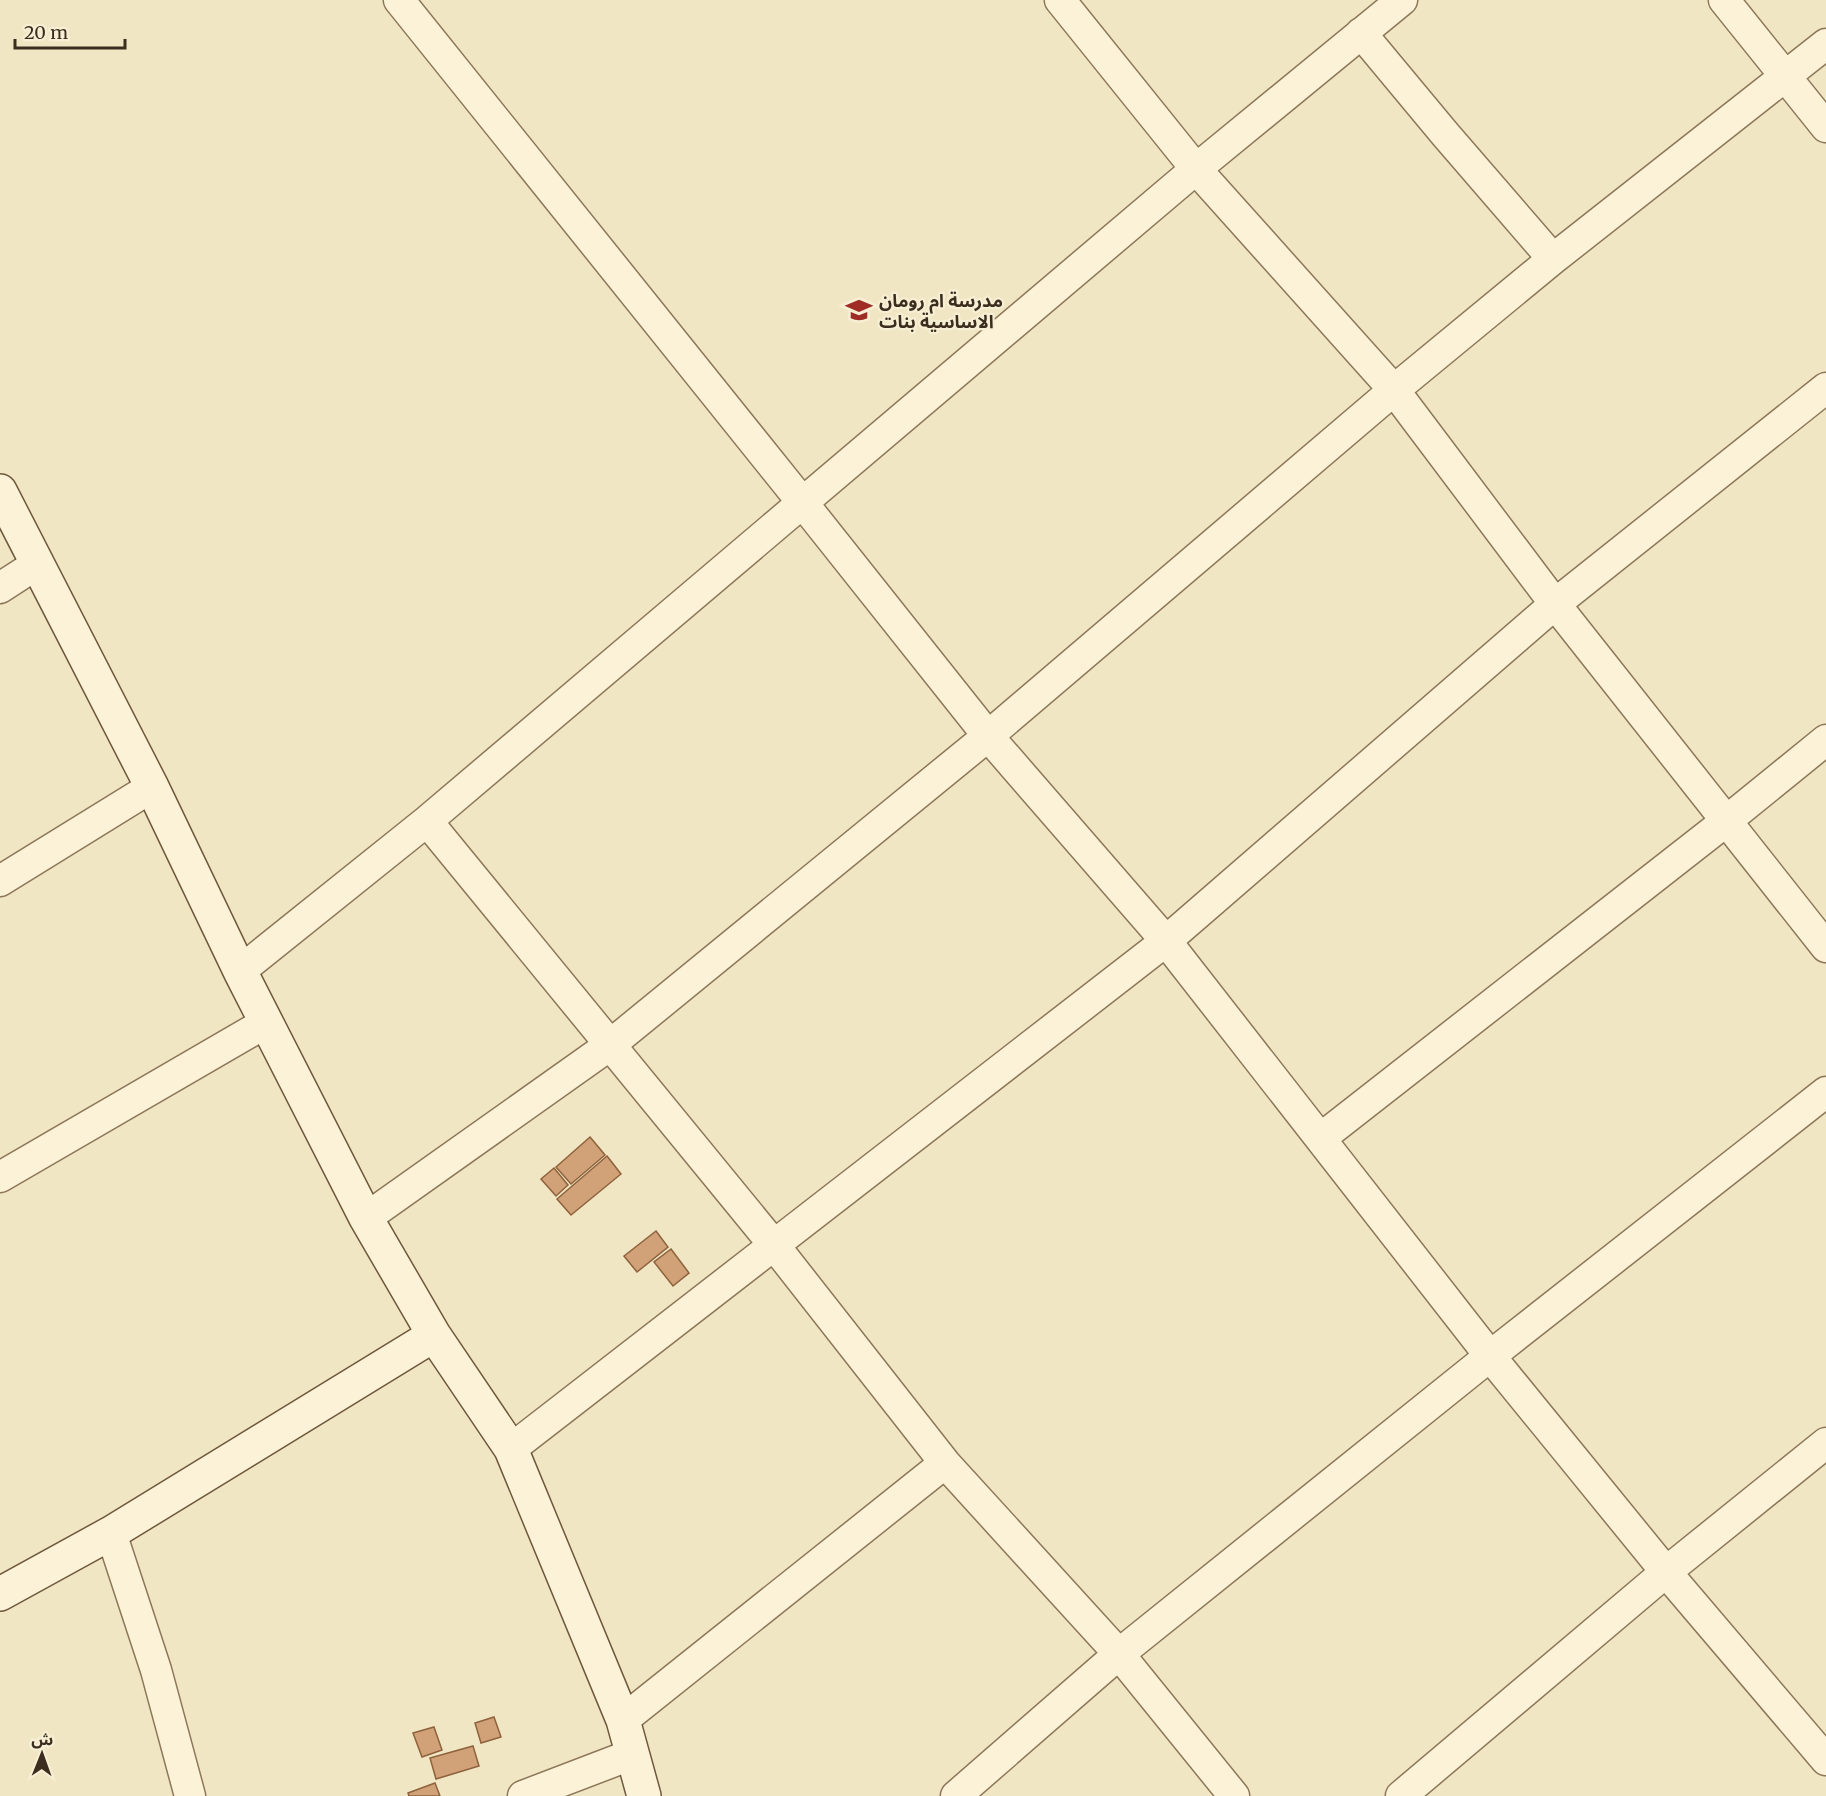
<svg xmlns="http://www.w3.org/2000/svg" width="1826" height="1796" viewBox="0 0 1826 1796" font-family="Merriweather,'Noto Sans Arabic',serif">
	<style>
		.building { fill: #d1a277; stroke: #8d623d; stroke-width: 1.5 }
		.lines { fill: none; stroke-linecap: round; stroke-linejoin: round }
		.street-casing { stroke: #8c7759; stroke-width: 33 }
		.secondary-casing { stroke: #6e583c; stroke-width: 36 }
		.street { stroke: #fbf2d7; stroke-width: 30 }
		.secondary { stroke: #fbf2d7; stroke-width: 33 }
		.labels { text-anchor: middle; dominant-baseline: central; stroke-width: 4.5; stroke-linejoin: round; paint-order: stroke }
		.poi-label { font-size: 18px; font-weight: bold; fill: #3b2e1e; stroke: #f7efd4; text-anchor: start }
	</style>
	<rect width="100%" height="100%" fill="#f1e6c3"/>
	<path class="building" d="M590,1137L605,1155L571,1184L556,1167Z
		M607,1156L621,1174L571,1215L557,1199Z
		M554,1168L568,1185L556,1196L541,1179Z
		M656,1231L668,1247L637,1272L624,1256Z
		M671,1249L689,1273L673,1286L654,1262Z
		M494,1717L501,1737L481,1743L475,1723Z
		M434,1727L442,1750L422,1757L413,1733Z
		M473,1746L479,1766L436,1779L430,1758Z
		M435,1783L440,1796H409L408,1793Z"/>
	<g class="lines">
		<g class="street-casing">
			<path id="street" d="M399,0L802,502L988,736L1166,941L1490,1356L1666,1572L1826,1760
				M1060,0L1196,169L1394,390L1555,604L1826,947
				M1724,0L1826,127
				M1361,33L1445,134L1553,259
				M0,588L37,564
				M427,821L774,1245L945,1463L1119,1654L1234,1796
				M0,881L152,787
				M240,971L427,821L1196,169L1402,0
				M1321,1138L1725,822L1826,740
				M0,1177L267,1022
				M366,1218L610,1045L988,736L1394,390L1553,259L1826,44
				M511,1449L1166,941L1555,604L1826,388
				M111,1533L156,1670L190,1796
				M623,1720L945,1463
				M523,1796L633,1754
				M956,1796L1119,1654L1490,1356L1826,1092
				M1401,1796L1666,1572L1826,1443"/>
		</g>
		<g class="secondary-casing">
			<path id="secondary" d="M0,491L152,787L240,971L366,1218L434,1335L511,1449L623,1720L644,1796
				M0,1594L111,1533L434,1335"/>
		</g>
		<use href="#street" class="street"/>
		<use href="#secondary" class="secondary"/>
	</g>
	<defs>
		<g id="school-bare" transform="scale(2.07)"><path d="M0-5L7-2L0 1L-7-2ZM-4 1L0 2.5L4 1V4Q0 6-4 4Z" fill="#9f2c25" stroke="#f7efd4" stroke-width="2.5" paint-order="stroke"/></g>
	</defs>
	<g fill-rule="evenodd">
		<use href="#school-bare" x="859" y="310"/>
	</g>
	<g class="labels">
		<g class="poi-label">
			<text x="879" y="300">مدرسة ام رومان<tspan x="879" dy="21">الاساسية بنات</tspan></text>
		</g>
	</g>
	<g transform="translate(42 1754) rotate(1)" stroke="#f7efd4" stroke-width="4.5" paint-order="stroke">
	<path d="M0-4.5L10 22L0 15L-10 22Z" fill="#3b2e1e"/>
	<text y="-9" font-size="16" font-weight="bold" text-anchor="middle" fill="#3b2e1e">ش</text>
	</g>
	<path d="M15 39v9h110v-9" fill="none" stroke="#3b2e1e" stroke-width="3"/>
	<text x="24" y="39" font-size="18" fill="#3b2e1e" stroke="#f7efd4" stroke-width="4.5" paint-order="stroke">20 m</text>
</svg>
